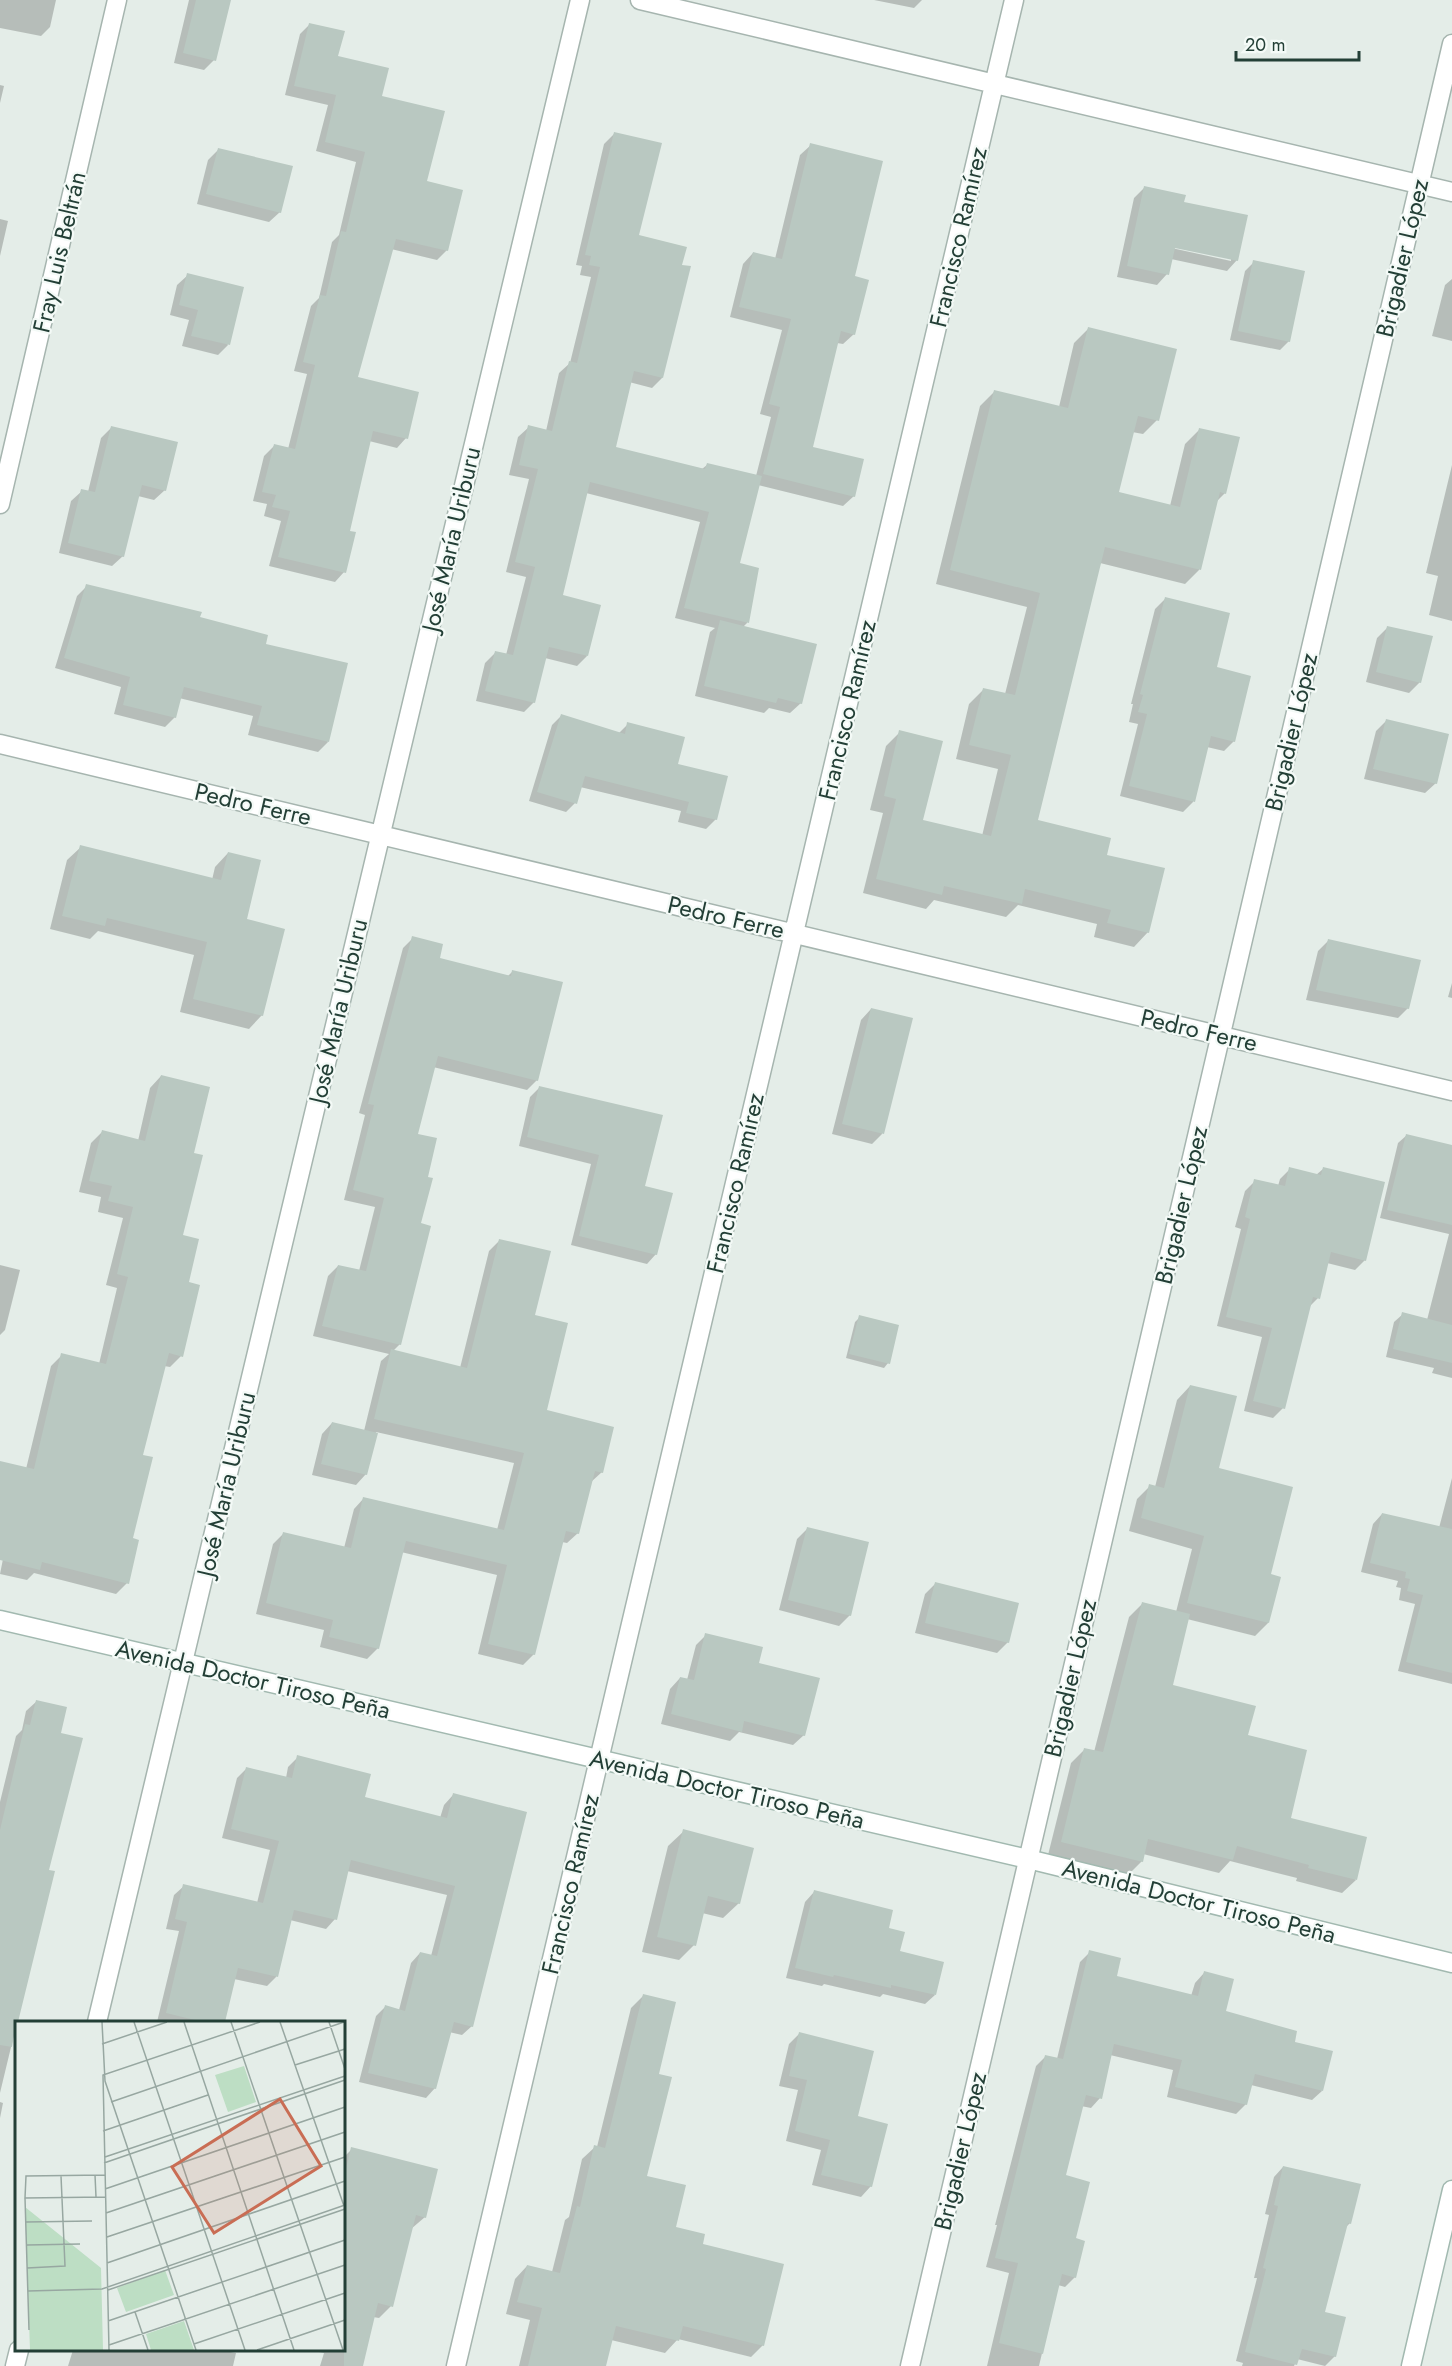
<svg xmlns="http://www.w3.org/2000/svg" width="1452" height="2366" viewBox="0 0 1452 2366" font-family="Jost,sans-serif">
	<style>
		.shadow { fill: #0003; fill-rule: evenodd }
		.building { fill: #b9c8c1 }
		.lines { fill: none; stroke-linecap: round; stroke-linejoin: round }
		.street-casing { stroke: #a6b5af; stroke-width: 21 }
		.secondary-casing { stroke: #a2b9b0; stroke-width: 21 }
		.street { stroke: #fff; stroke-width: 18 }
		.secondary { stroke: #fff; stroke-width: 18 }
		.labels { text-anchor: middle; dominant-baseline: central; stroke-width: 4.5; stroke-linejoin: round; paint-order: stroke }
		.street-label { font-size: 24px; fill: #233f36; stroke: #f4faf7 }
		.inset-road { fill: none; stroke: #97a7a1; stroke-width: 1.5 }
		.view { fill: #c96d54; fill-opacity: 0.15; stroke: #c96d54; stroke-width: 3 }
		.inset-edge { fill: none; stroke: #233f36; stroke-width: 3 }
	</style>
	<rect width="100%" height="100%" fill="#e4ede8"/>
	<path class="shadow" d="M0,0H56L50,27L41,36L0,28Z
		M189,0H229L214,60L204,70L174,63Z
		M874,0H922L914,8Z
		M310,24L337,57L380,98L426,182L447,250L437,260L391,249L356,378L406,438L397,448L369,441L348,532L344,572L335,582L269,566L281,521L264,516L267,504L253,501L264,456L274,446L288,449L307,374L294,371L311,306L319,298L332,242L339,235L356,162L316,151L328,105L285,95L300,34Z
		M0,85L4,86L0,103Z
		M614,134L637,236L680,266L662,378L652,388L629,382L614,448L702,469L707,465L756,476L771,417L760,414L782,330L730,317L743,264L753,253L775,259L800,155L811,145L853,278L854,334L843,344L837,343L811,448L854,496L843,506L758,485L738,564L757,569L747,623L743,627L801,703L790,713L769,708L764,713L695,696L710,632L715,628L675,618L700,522L586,493L561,596L587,656L577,666L545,658L534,702L524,712L476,701L485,663L495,653L506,655L526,577L506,572L529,479L509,475L518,437L529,427L546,431L559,373L570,363L591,277L580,275L582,266L576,265L604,144Z
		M218,150L280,212L269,222L197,204L208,160Z
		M1144,188L1182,203L1237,260L1227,271L1171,259L1167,274L1157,285L1117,277L1134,198ZM1168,244L1231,258V261L1167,247Z
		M0,219L8,221L0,256Z
		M1254,262L1289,341L1280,350L1230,340L1245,271Z
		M188,275L228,345L218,355L182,346L189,320L170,315L177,285Z
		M1452,279V341L1432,336L1445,285Z
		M1088,329L1157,420L1143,434L1132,432L1117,493L1170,506L1185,444L1200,429L1225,493L1216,502L1199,570L1185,584L1100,563L1037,821L1105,856L1148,932L1134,947L1094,937L1097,924L1018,905L1006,917L934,900L926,909L863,893L883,813L870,810L886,746L900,732L921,821L982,836L998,769L956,759L969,704L984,689L1005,694L1027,607L936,584L980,406L994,392L1059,407L1074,343Z
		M111,428L165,490L154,500L138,496L123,556L112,566L59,553L71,501L82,491L88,492L101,438Z
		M1452,465V621L1429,615L1438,576L1426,573Z
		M87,586L198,618L264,645L328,742L318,752L248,735L253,716L179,698L175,717L165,727L114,714L121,687L55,668L77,596Z
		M1165,599L1215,669L1234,741L1224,751L1207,747L1193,802L1183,812L1120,796L1138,724L1129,722L1133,704H1131L1155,609Z
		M1388,627L1420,682L1409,693L1366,682L1377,638Z
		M561,716L619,733L628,724L676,765L716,819L706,829L678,822L681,811L580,787L575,803L566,812L529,801L552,725Z
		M1386,721L1436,783L1425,793L1364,779L1376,731Z
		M81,847L212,880L215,867L228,853L245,920L262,1015L249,1029L180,1012L194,955L98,931L90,939L50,929L67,860Z
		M413,938L438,959L508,976L512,972L537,1080L527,1090L433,1067L417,1135L426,1178L420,1224L400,1344L393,1351L460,1368L489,1251L500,1240L533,1316L545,1411L602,1472L591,1482L578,1533L567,1543L562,1542L534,1654L523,1665L478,1654L497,1575L401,1552L378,1648L367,1659L320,1647L324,1630L256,1614L273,1544L283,1534L344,1548L354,1509L364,1498L497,1530L514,1463L376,1432L366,1474L356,1485L312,1475L322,1434L332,1423L364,1431L381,1361L389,1354L313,1336L328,1276L338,1266L359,1271L375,1207L344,1200L365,1115L359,1113L403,948Z
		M1328,941L1408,1008L1398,1018L1306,1000L1318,951Z
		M1452,983V998L1448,997Z
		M871,1009L882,1134L872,1144L832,1134L861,1020Z
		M161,1076L192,1154L182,1236L187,1283L181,1356L170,1367L164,1366L141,1456L127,1583L116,1594L34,1573L27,1580L0,1574L3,1559H0V1462L26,1469L51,1366L62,1355L99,1364L117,1288L106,1285L123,1218L98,1212L101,1197L79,1192L91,1143L102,1132L138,1141L150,1088Z
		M540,1087L643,1187L656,1254L647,1264L571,1245L591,1164L519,1146L530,1097Z
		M1407,1135L1452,1193V1378L1432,1373L1434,1368L1386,1357L1394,1322L1403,1314L1427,1320L1449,1234L1380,1218L1398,1143Z
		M1290,1169L1316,1175L1323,1169L1365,1260L1355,1270L1327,1263L1318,1298L1308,1308L1283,1408L1273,1418L1244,1411L1262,1337L1217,1326L1241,1229L1235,1227L1245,1191L1255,1181L1278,1186L1280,1179Z
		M0,1265L20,1270L5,1330L0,1335Z
		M860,1317L888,1363L884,1368L846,1358L855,1322Z
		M1190,1386L1218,1470L1269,1575L1268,1623L1255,1636L1187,1619L1171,1686L1247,1736L1289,1819L1356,1880L1342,1893L1296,1881L1297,1878L1230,1861L1219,1873L1143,1854L1142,1861L1128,1875L1048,1855L1071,1763L1085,1749L1094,1752L1129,1617L1142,1604L1176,1612L1192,1549L1129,1531L1137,1499L1150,1486L1155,1487L1177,1400Z
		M1452,1478V1684L1398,1671L1415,1604L1399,1600L1401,1588L1396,1587L1398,1581L1361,1572L1373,1524L1382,1514L1439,1528Z
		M807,1529L850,1615L839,1626L779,1610L797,1539Z
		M935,1584L1008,1642L997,1653L915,1633L925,1594Z
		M706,1635L757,1664L804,1735L793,1745L739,1732L730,1741L661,1724L670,1689L680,1678L687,1680L696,1645Z
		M37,1701L59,1734L48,1871L53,1872L0,2093V1802L16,1736L22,1730L26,1711Z
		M298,1757L363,1798L440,1818L444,1805L453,1795L472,2026L462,2035L449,2032L435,2088L426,2098L359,2082L376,2016L385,2007L399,2010L411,1963L420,1953L431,1956L447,1895L347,1871L335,1919L326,1929L290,1920L276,1977L267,1986L234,1979L223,2022H157L179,1931L166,1929L174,1895L184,1886L257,1903L270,1850L222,1838L237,1778L247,1768L286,1778L288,1767Z
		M684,1831L739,1903L723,1918L702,1913L694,1945L679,1960L642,1952L668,1846Z
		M814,1892L887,1929L898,1952L935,1995L925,2004L883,1994L880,1997L824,1984L822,1986L786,1978L805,1902Z
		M1090,1952L1115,1977L1191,1996L1195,1983L1204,1973L1224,2012L1293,2043L1322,2091L1312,2100L1251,2085L1246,2104L1236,2114L1167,2097L1173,2070L1110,2055L1100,2098L1091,2108L1081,2106L1064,2177L1074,2239L1075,2277L1065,2287L1058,2285L1039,2366H987L1009,2273L986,2267L997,2225H995L1036,2066L1046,2056L1057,2059L1080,1962Z
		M643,1996L657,2075L646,2177L674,2228L701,2245L763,2345L751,2357L678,2339L665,2353L611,2340L604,2366H519L530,2320L506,2314L515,2279L527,2266L552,2272L565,2220L569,2217L582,2159L595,2147H597L631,2008Z
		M799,2034L856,2117L871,2186L861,2197L812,2185L821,2150L786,2141L798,2090L779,2086L789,2044Z
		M0,2102L3,2103L0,2118Z
		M352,2149L425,2217L411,2229L391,2306L379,2318L373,2317L361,2366H320L324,2353L309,2350H344V2157Z
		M1283,2167L1350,2223L1345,2228L1323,2313L1335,2356L1325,2366L1297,2359L1294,2366H1242L1243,2363L1236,2361L1257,2278H1254L1269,2215L1265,2214L1274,2177Z
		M73,2350H219L236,2353L233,2366H68Z"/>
	<path class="building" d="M196,0H231L216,61L183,53Z
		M309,23L345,31L338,56L389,68L382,96L445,111L427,181L463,190L448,251L396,239L358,377L419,392L408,439L373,431L350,531L356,532L346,573L278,557L290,511L272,507L276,495L262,492L274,444L295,449L315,365L303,362L320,295L326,296L341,231L346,232L365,152L325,142L336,95L294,86Z
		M614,132L662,143L639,235L687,247L682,265L691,266L663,378L634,371L616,447L705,469L707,463L762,476L740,563L759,568L749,623L684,608L709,512L590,482L563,595L601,605L588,656L549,647L535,703L485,691L495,651L513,655L535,567L515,562L538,469L519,465L528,425L552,431L569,361L577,363L600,267L589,265L591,256L585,255Z
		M810,143L883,161L855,276L869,280L855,335L841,331L813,447L864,459L855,497L763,474L780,407L769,404L791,319L739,307L753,252L782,259Z
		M218,148L293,166L281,213L206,194Z
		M1144,186L1186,195L1184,202L1248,215L1238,261L1175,248L1169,275L1127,266Z
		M1253,260L1305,271L1290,342L1238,331Z
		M187,273L244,287L230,345L191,336L198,310L179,305Z
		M1088,327L1177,349L1159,421L1138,416L1119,492L1180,507L1199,428L1240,437L1226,494L1220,492L1201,570L1105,547L1038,820L1111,838L1107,855L1165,868L1149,933L1107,923L1111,910L1025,889L1022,904L944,886L942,895L876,879L896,799L884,796L899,730L943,741L923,820L991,836L1011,755L969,745L983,688L1015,695L1040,593L950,570L994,390L1068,408Z
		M111,426L178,442L166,491L142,485L124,557L68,543L81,489L95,492Z
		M86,584L202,612L200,617L268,635L266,644L348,663L329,742L257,725L262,706L184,687L176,718L123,705L130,677L64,658Z
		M1165,597L1230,613L1217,667L1251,676L1235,742L1211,736L1195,802L1129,786L1147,714L1138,712L1143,695L1140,694Z
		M720,620L817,644L802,704L778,698L776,703L704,686Z
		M1387,626L1433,636L1421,683L1376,672Z
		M561,714L625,734L627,722L685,737L678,764L728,776L717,820L686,813L689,802L585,776L577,804L537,792Z
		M1386,719L1449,734L1437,784L1373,769Z
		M80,845L221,880L228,852L261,860L247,919L285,929L263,1016L193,999L207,942L107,918L105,926L62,916Z
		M412,936L443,944L440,958L511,976L512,970L563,982L538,1081L438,1056L418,1134L437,1138L428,1177L433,1178L421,1223L431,1226L401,1345L322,1326L338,1265L366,1271L384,1198L353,1190L374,1105L368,1104Z
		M1328,939L1421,960L1409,1009L1316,990Z
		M871,1008L913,1018L884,1134L842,1124Z
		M161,1075L210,1087L194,1153L203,1155L183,1235L199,1239L189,1282L200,1285L183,1357L169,1353L143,1455L153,1457L133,1538L139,1540L129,1584L42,1562L40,1570L0,1560V1461L34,1469L61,1353L106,1364L128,1277L117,1274L133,1207L108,1201L112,1186L89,1181L102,1130L145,1141Z
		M539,1086L663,1115L645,1186L673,1193L657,1255L579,1236L599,1155L527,1137Z
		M1406,1134L1452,1145V1225L1387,1210Z
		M1289,1167L1321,1175L1323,1167L1385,1182L1366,1261L1331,1252L1320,1299L1313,1297L1285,1409L1253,1401L1272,1328L1226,1317L1250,1219L1245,1217L1254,1179L1285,1186Z
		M499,1239L551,1251L535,1315L568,1323L547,1410L614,1427L603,1473L595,1471L579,1534L566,1531L535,1655L488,1644L507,1565L406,1541L379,1649L329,1637L333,1620L266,1603L283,1532L351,1548L363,1497L504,1530L524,1453L374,1419L391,1349L467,1368Z
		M1402,1312L1452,1325V1363L1393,1349Z
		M859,1315L899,1325L890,1364L849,1354Z
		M1190,1385L1237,1396L1219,1468L1293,1487L1271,1574L1281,1577L1269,1623L1187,1603L1204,1536L1141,1518L1149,1484L1164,1488Z
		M332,1422L378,1433L367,1475L321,1464Z
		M1382,1513L1452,1529V1673L1406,1662L1423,1595L1407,1591L1410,1579L1405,1578L1406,1572L1370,1563Z
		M807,1527L869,1542L851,1616L788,1600Z
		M935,1582L1019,1603L1009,1643L925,1623Z
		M1142,1602L1190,1614L1173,1685L1256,1706L1248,1735L1307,1750L1291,1818L1367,1837L1357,1880L1308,1868L1309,1865L1237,1846L1233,1860L1148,1839L1143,1862L1061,1842L1084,1748L1103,1752Z
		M705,1633L763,1647L759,1663L820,1678L805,1736L744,1721L742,1732L671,1714L680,1677L694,1680Z
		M36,1700L67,1707L61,1733L83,1738L49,1870L55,1871L18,2022H16L12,2047L0,2045V1830L25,1724L30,1725Z
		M297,1755L371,1774L365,1797L447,1818L453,1793L527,1812L473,2027L454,2022L436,2089L368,2073L385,2005L405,2011L420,1952L437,1956L455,1886L351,1860L337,1920L294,1910L278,1977L238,1968L225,2022H203L166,2013L187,1922L175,1919L183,1884L263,1903L279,1841L231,1829L246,1767L292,1778Z
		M683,1829L754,1848L740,1904L708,1896L696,1946L657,1937Z
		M814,1890L893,1910L889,1928L905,1932L900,1951L944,1962L936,1995L891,1985V1988L834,1975L833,1977L795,1968Z
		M1089,1950L1121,1958L1117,1976L1198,1996L1204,1971L1234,1979L1226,2011L1297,2031L1295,2042L1333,2051L1323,2091L1255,2074L1247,2105L1175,2087L1182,2060L1114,2044L1102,2099L1086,2095L1066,2175L1090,2182L1076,2238L1085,2241L1076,2278L1062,2274L1043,2354L999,2343L1018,2263L995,2258L1045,2055L1063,2059Z
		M643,1994L676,2002L659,2074L672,2077L647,2176L686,2185L676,2227L705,2234L703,2244L784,2264L764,2346L683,2326L679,2341L616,2326L606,2366H528L542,2308L517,2302L527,2265L560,2273L577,2206L580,2207L594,2145L605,2148Z
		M799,2032L874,2051L858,2116L888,2124L872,2187L821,2175L830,2140L795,2131L807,2080L789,2076Z
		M351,2147L438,2169L426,2218L416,2215L393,2307L378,2303L363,2366H344V2178Z
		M1283,2166L1361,2184L1351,2224L1348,2223L1325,2312L1346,2317L1336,2357L1302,2349L1297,2365L1245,2352L1266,2269L1263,2268L1278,2206L1274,2205Z"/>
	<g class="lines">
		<g class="street-casing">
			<path id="street" d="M640,0L1452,192
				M0,504L117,0
				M0,744L1452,1091
				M97,2022L580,0
				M15,2366L19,2350
				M456,2366L1014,0
				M910,2366L1452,44"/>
		</g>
		<g class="secondary-casing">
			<path id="secondary" d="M0,1620L1028,1859L1452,1963
				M1411,2366L1452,2190"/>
		</g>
		<use href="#street" class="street"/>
		<use href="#secondary" class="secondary"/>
	</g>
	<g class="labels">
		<g class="street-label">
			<text transform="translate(958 237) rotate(-77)">Francisco Ramírez</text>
			<text transform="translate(59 252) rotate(-77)">Fray Luis Beltrán</text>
			<text transform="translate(1402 258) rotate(-77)">Brigadier López</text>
			<text transform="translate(451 539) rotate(-77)">José María Uriburu</text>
			<text transform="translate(847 710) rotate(-77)">Francisco Ramírez</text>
			<text transform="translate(1291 732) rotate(-77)">Brigadier López</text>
			<text transform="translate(253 804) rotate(13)">Pedro Ferre</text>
			<text transform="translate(726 917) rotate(13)">Pedro Ferre</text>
			<text transform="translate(338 1011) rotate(-77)">José María Uriburu</text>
			<text transform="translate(1199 1030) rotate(13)">Pedro Ferre</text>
			<text transform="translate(735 1183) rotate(-77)">Francisco Ramírez</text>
			<text transform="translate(1181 1205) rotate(-77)">Brigadier López</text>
			<text transform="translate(226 1484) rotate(-77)">José María Uriburu</text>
			<text transform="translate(1070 1678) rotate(-77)">Brigadier López</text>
			<text transform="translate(253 1679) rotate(13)">Avenida Doctor Tiroso Peña</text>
			<text transform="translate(727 1789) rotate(13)">Avenida Doctor Tiroso Peña</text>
			<text transform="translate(570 1884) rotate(-77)">Francisco Ramírez</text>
			<text transform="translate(1199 1901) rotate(14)">Avenida Doctor Tiroso Peña</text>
			<text transform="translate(960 2151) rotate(-77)">Brigadier López</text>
		</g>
	</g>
	<g transform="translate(15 2021)">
		<rect width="330" height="330" fill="#e4ede8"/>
		<path d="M229,45L241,81L213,91L200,54ZM10,186L86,247L88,329H15ZM150,249L159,274L111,291L102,267ZM169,300L179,329H136L131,313Z" fill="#bddec4"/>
		<path class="inset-road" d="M87,1L90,60L181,329M119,1L230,329M169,1L279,329M216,1L328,329M265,1L329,185M314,1L330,48M87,23L152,1M280,44L330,28M96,81L329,1M88,110L193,74M90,136L330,55M89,142L330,59M80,154L81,176M90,154L11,155L10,177L90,176M90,168L330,86M10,177L14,309M91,192L330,111M11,201L77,200M92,216L330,136M12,224L65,223M92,242L330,160M12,247L50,245L46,155M93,269L330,188M13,270L87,268L330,184M120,291L133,329M93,300L330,219M179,323L330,272M94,324L330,244M94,329L88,54L245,1M242,329L330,299"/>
		<path class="view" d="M265,78L306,145L199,212L157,146Z"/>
		<rect width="330" height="330" class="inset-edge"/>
	</g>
	<path d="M1236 51v9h123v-9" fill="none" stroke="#233f36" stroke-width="3"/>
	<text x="1245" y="51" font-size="18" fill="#233f36" stroke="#f4faf7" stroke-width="4.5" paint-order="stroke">20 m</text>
</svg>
